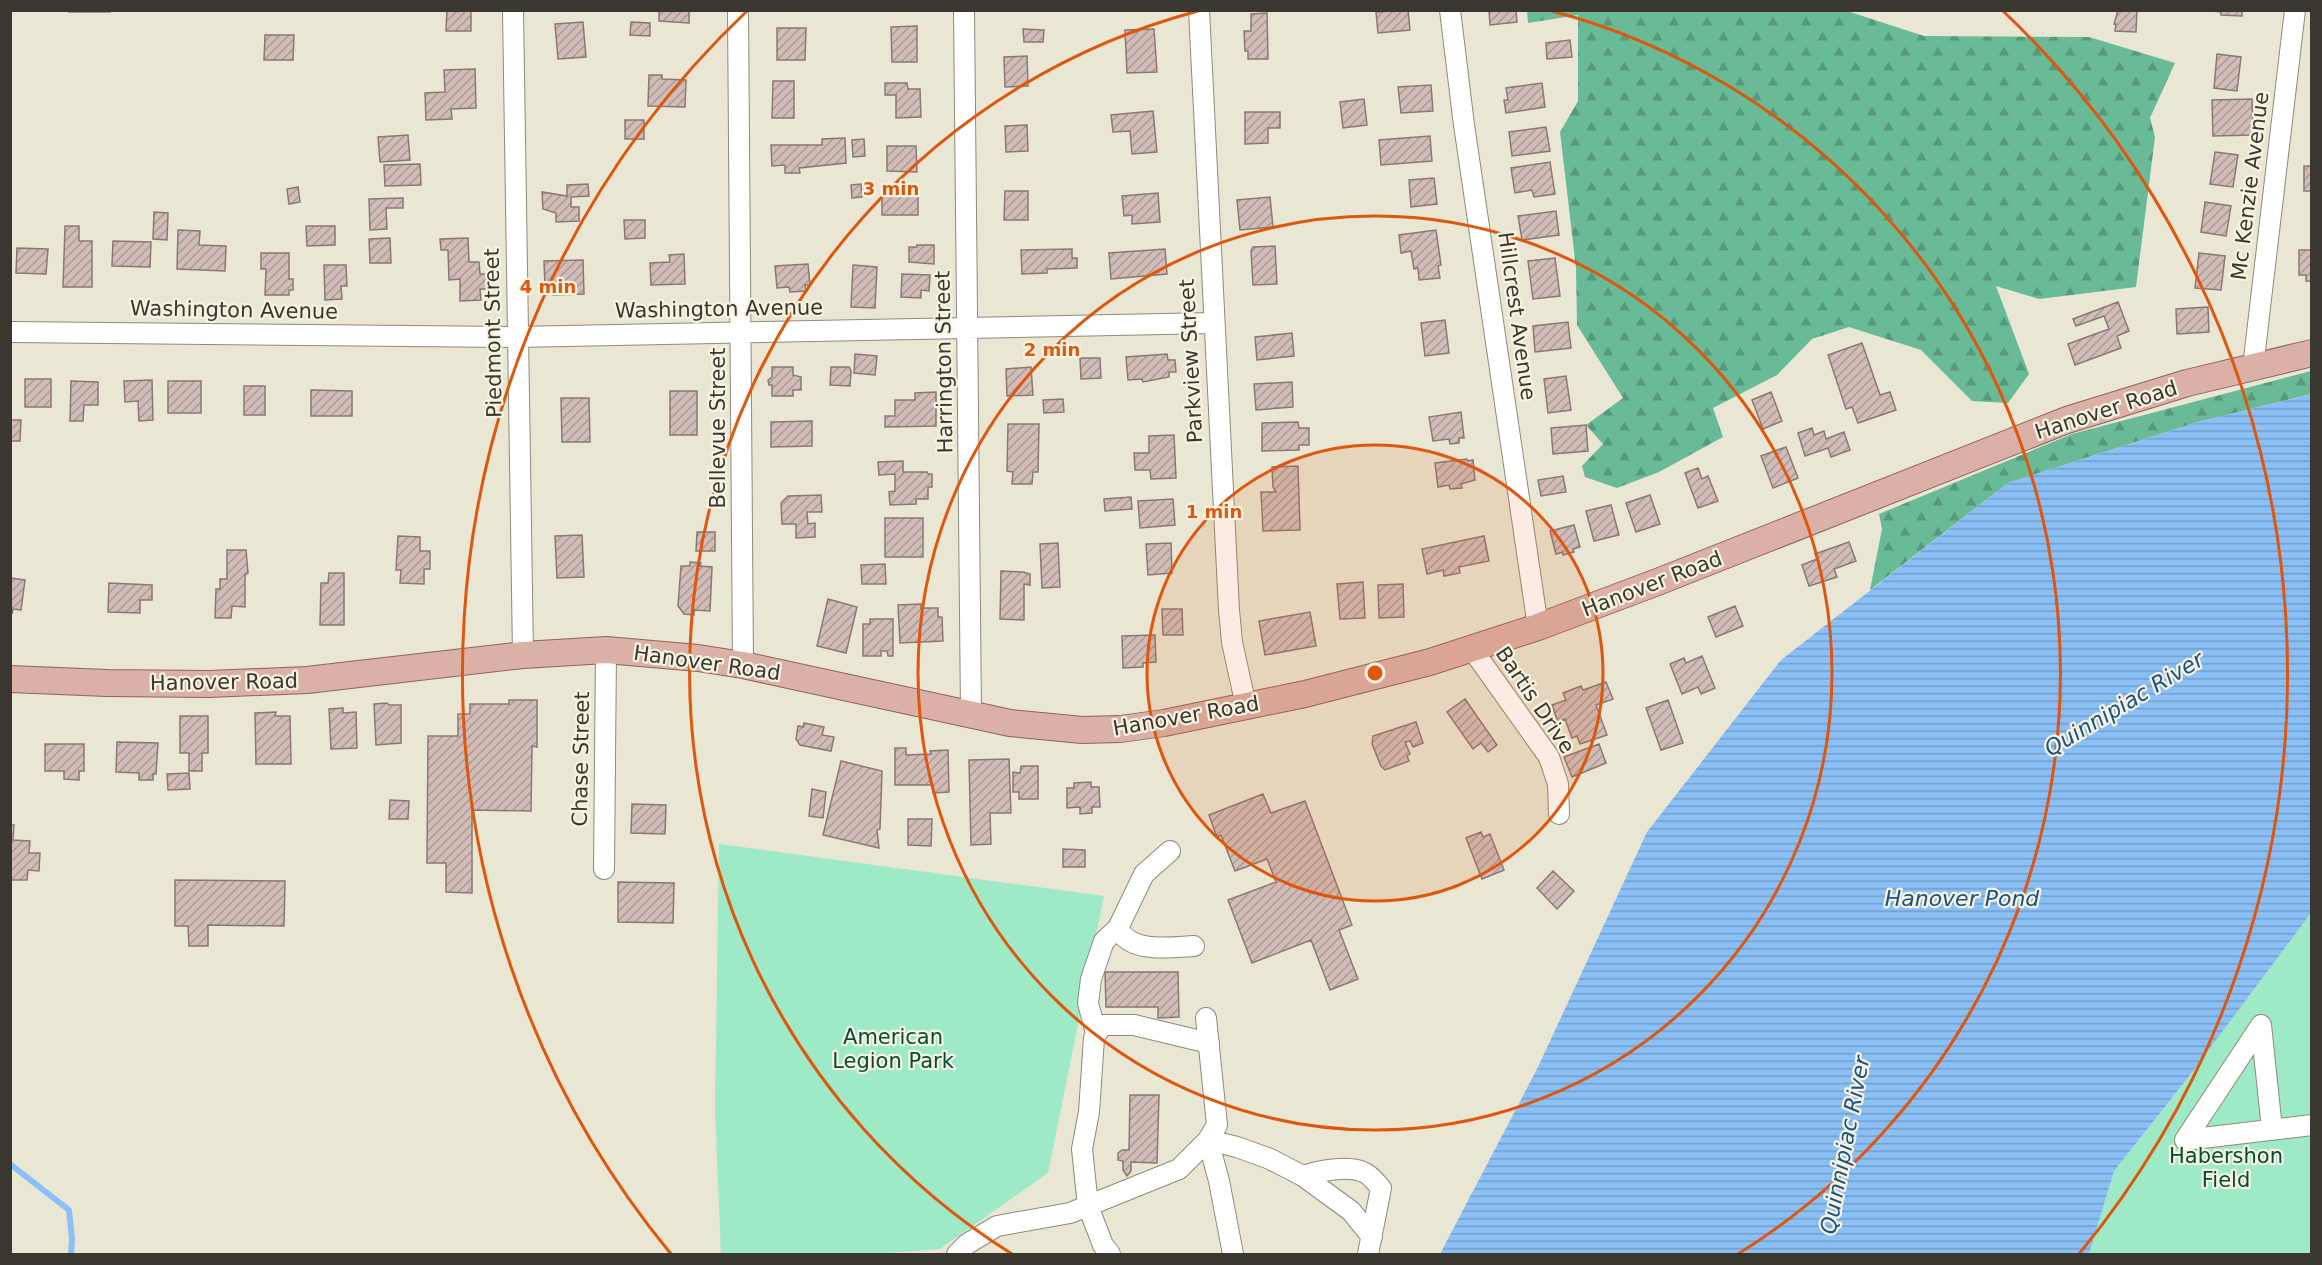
<svg xmlns="http://www.w3.org/2000/svg" width="2322" height="1265" viewBox="0 0 2322 1265" font-family="'DejaVu Sans',sans-serif">
	<style>
		.forest { fill: url(#forest-firs) }
		.park { fill: #9ee9c6 }
		.water { fill: url(#water-rules) }
		.lines { fill: none; stroke-linecap: round; stroke-linejoin: round }
		.stream { stroke: #8bc0f7; stroke-width: 6 }
		.building { fill: url(#building-hatch); stroke: #8b7873; stroke-width: 1.5 }
		.minor-casing { stroke: #8e8b7a; stroke-width: 22 }
		.major-casing { stroke: #916357; stroke-width: 28 }
		.minor { stroke: #fff; stroke-width: 20 }
		.major { stroke: #dab0a7; stroke-width: 26 }
		.ring { fill: none; stroke: #df570e; stroke-width: 3 }
		.labels { text-anchor: middle; dominant-baseline: central; stroke-width: 4.5; stroke-linejoin: round; paint-order: stroke }
		.street-label { font-size: 21px; fill: #393730; stroke: #f6f3e1 }
		.park-label { font-size: 21px; fill: #064c35; stroke: #f6f3e1 }
		.water-label { font-size: 22px; font-style: italic; fill: #1c5285; stroke: #f6f3e1 }
		.centre { fill: #df570e; stroke: #f6f3e1; stroke-width: 3 }
		.ring-label { font-size: 18px; text-anchor: middle; font-weight: bold; fill: #df570e; stroke: #f6f3e1; stroke-width: 4.5; stroke-linejoin: round; paint-order: stroke }
	</style>
	<defs>
		<pattern id="forest-firs" width="22" height="20" patternUnits="userSpaceOnUse" patternTransform="scale(1.5)"><rect width="22" height="20" fill="#69bb97"/><path d="M5 1l3.5 6h-7zM16 11l3.5 6h-7z" fill="#57997c"/></pattern>
		<pattern id="water-rules" width="6" height="5" patternUnits="userSpaceOnUse" patternTransform="scale(1.5)"><rect width="6" height="5" fill="#8bc0f7"/><path d="M0 2.5h6" fill="none" stroke="#739dc8"/></pattern>
		<pattern id="building-hatch" width="6" height="6" patternUnits="userSpaceOnUse" patternTransform="scale(1.5)"><rect width="6" height="6" fill="#d1bcb7"/><path d="M-1 1l2-2M0 6l6-6M5 7l2-2" fill="none" stroke="#ab9a95"/></pattern>
	</defs>
	<rect width="100%" height="100%" fill="#e9e6d3"/>
	<path class="forest" d="M1527,11H1847L1924,36L2089,37L2175,63L2150,118L2155,137L2136,287L2039,299L1996,286L2029,374L2008,403L1972,401L1921,350L1849,327L1812,339L1777,375L1713,408L1723,437L1659,472L1617,488L1585,477L1582,466L1603,444L1586,425L1623,398L1577,325L1576,268L1560,132L1578,101V15L1528,23Z
		M2311,371V394L2198,422L2008,483L1870,590L1882,529L1879,514L2072,434Z"/>
	<path class="park" d="M719,844L1104,896L1048,1173L940,1249L874,1254H721L715,1110Z
		M2311,913V1254H2089L2114,1171L2190,1075Z"/>
	<path class="water" d="M2311,394V913L2190,1075L2114,1171L2089,1254H1440L1538,1067L1647,832L1781,660L2008,483L2198,422Z"/>
	<g class="lines">
		<path class="stream" d="M10,1164L69,1210L72,1239L71,1254"/>
	</g>
	<path class="building" d="M69,10H110V12H69Z
		M447,10H471V31H446Z
		M659,10H689V23L659,21Z
		M1408,10L1410,30L1378,33L1376,12Z
		M1489,10H1516L1517,22L1490,25Z
		M2118,10H2137L2136,32L2115,31L2116,24H2114Z
		M2242,10V16L2221,15V12L2212,11Z
		M1267,13L1268,59H1248V51H1245L1244,31H1251V14Z
		M583,22L586,57L558,59L555,24Z
		M631,22L650,23V36L630,35Z
		M917,26V62H892L891,27Z
		M777,28H806L805,60H777Z
		M1023,29L1044,30L1043,42H1024Z
		M1154,29L1157,72L1127,73L1125,30Z
		M265,35H294L293,60H264Z
		M1570,40L1572,57L1547,59L1546,43Z
		M2217,54L2241,57L2237,91L2214,88Z
		M1027,56L1028,86L1005,87L1004,57Z
		M475,69L476,108L451,109L452,119L426,120L425,93L445,92L444,70Z
		M649,75H662V79L686,80L685,107L648,106Z
		M773,81H794V118H772Z
		M885,83H907L908,89H920L921,117L896,118V95H885Z
		M1542,83L1545,107L1506,113L1504,100H1508L1506,88Z
		M1431,85L1433,111L1401,113L1398,87Z
		M1364,99L1367,125L1343,128L1340,102Z
		M2252,99L2253,135L2213,136L2212,100Z
		M1153,111L1157,152L1132,154L1130,131L1113,132L1111,115Z
		M1245,112H1280V128H1268V143L1245,144Z
		M625,120H644V139H625Z
		M1027,125L1028,151L1006,152L1005,126Z
		M1546,127L1550,151L1512,156L1509,132Z
		M408,135L410,160L380,162L378,137Z
		M1430,136L1432,161L1381,165L1379,140Z
		M845,138L846,163L799,168L800,173H785V165L772,166L771,145H822V139Z
		M864,139L865,156L853,157L852,140Z
		M887,146H916L917,172L887,171Z
		M2215,152L2238,155L2233,187L2210,184Z
		M1550,162L1555,194L1534,197L1532,190L1515,193L1511,168Z
		M420,164L421,185L385,186L384,165Z
		M2304,166H2312V191H2304Z
		M1434,178L1437,204L1411,207L1409,180Z
		M588,184L589,196L571,197V207H579V221L556,222V213L543,209L542,192L567,196V185Z
		M861,184L862,197L852,198L851,185Z
		M298,187L300,202L289,204L287,189Z
		M918,191V215H882V192Z
		M1005,191H1028V220H1004Z
		M1158,193L1160,222L1132,224V215L1124,216L1122,196Z
		M1270,197L1273,227L1240,230L1237,200Z
		M403,198V208H386L387,229L370,230L369,199Z
		M2205,202L2231,206L2226,236L2201,232Z
		M1556,211L1559,235L1522,240L1518,216Z
		M154,212L168,213L167,240L153,239Z
		M624,220H645V238L625,239Z
		M65,226H79V241H92V287H63Z
		M306,226H335V245L307,246Z
		M178,230L200,231L199,245L226,246L225,271L177,269Z
		M1436,230L1441,265L1438,266L1440,278L1419,280L1418,268L1414,269L1411,251L1401,253L1399,235Z
		M390,238L391,263H370L369,239Z
		M468,238L469,262H479L480,274H487V289H480L481,300L460,301V279L449,280L448,250H441L440,239Z
		M113,241L151,242L150,267L112,266Z
		M917,245H934V264L909,262V247H917Z
		M1275,246L1277,284L1253,285L1251,251L1253,247Z
		M17,248L48,249L46,274L16,273Z
		M1072,249V258H1077V268L1047,269V273L1022,274L1021,250Z
		M1165,249L1167,274L1111,279L1109,253Z
		M2299,250H2312V281H2306V275H2299Z
		M261,253H289V279H293V290H289V295H265L266,269H261Z
		M2199,253L2225,256L2221,290L2195,288Z
		M684,254L685,284L651,285L650,263L670,262L669,255Z
		M1555,258L1560,296L1533,299L1528,261Z
		M583,260L584,294L553,295L545,286L544,261Z
		M808,264L810,285H805L806,291L790,292L789,287L777,288L775,266Z
		M324,265H346L347,286H341L342,299L325,300Z
		M853,265L877,267L875,308L851,307Z
		M902,274L930,275L929,291L921,290V298L901,297Z
		M2118,302L2129,331L2117,336L2121,348L2075,365L2068,344L2109,329L2104,316L2076,326L2073,319Z
		M2208,307L2209,332L2177,334L2176,309Z
		M1445,320L1449,353L1425,356L1421,323Z
		M1568,322L1571,348L1535,352L1533,326Z
		M1292,333L1294,356L1257,360L1255,337Z
		M1862,343L1880,395L1890,392L1896,410L1858,423L1852,407L1846,409L1828,355Z
		M855,354L877,356L875,375L854,373Z
		M1167,354L1168,360H1175L1176,372H1169V377L1143,382L1142,379L1128,380L1126,357Z
		M1080,358H1100L1101,378L1081,379Z
		M772,367H793V375L801,377V390H793V396H772V385H769L768,380L772,377Z
		M831,367H849L851,371L850,386L830,385Z
		M1031,367L1033,395L1007,396L1006,369Z
		M1566,376L1571,410L1548,413L1544,379Z
		M25,379H51V407H25Z
		M152,380L153,420L139,421L138,401L125,402L124,381Z
		M71,381L98,382V405H84L83,421H70Z
		M168,381H201V413H168Z
		M1292,382L1293,407L1256,410L1254,384Z
		M244,386H265V415H244Z
		M311,390L352,391V416H311Z
		M670,391H697V435H670Z
		M936,392V426L885,427V416H895V400H915V393Z
		M1771,392L1782,421L1763,429L1752,400Z
		M561,398H589L590,442H562Z
		M1063,399L1064,412L1044,413L1043,400Z
		M1461,412L1464,438H1459V443L1450,444L1449,439L1433,441L1429,417Z
		M10,420H21L20,441H10Z
		M812,421V446L771,447V422Z
		M1298,422L1299,428H1309V445H1299V450L1262,451V423Z
		M1008,424H1039L1038,472H1033L1032,484H1012L1013,472L1007,471Z
		M1586,425L1588,451L1553,454L1551,428Z
		M1812,428L1814,435L1824,431L1826,439L1844,432L1850,450L1831,457L1828,448L1805,456L1798,433Z
		M1174,435L1176,478L1151,479L1150,470H1135L1134,453H1149V436Z
		M1786,447L1798,478L1773,488L1761,456Z
		M1467,459L1468,461L1473,460L1475,480L1461,484L1462,488L1450,489L1449,485L1438,487L1435,463Z
		M903,461V472H927L928,474H932V487H928V499H916V504L890,505L889,492L895,491V474L879,475L878,462Z
		M1298,466L1300,530L1263,531L1261,492H1276L1273,487L1272,467Z
		M1698,468L1702,479L1708,476L1718,501L1698,508L1685,473Z
		M1563,476L1566,492L1541,496L1538,480Z
		M821,495L822,512H807L808,524L815,523V537L796,538V524H782L781,503L788,496Z
		M1650,495L1660,524L1636,532L1626,503Z
		M1131,497L1132,509L1105,511L1104,499Z
		M1173,499L1175,525L1140,528L1138,501Z
		M1611,505L1619,535L1594,541L1586,511Z
		M885,518H923V557H885Z
		M1574,525L1580,547L1573,549L1574,552L1563,555V552L1556,554L1550,531Z
		M697,532H715V551H696Z
		M582,535L584,577L557,578L555,536Z
		M398,536L420,537V551H430V569H424V584L400,583L401,570H396Z
		M1484,536L1489,561L1459,567L1460,573L1444,576L1443,570L1427,574L1422,549Z
		M1849,542L1856,561L1834,569L1837,577L1809,586L1802,565L1817,559L1815,554Z
		M1058,543L1060,587L1042,588L1040,544Z
		M1171,543L1172,573L1148,575L1146,544Z
		M227,550H246L248,573L245,575V607L232,606L231,618H215L216,589H220V579H227Z
		M690,562L701,563L700,566L712,567L710,611L694,610V615L684,614L678,606L681,566H690Z
		M885,564L886,584H862L861,565Z
		M1001,571L1023,572L1030,574V585L1024,584V620L1000,619Z
		M329,573H344V625H320L321,583H328Z
		M10,578L25,580L21,610L13,609L12,614Z
		M1363,582L1365,618L1340,619L1337,584Z
		M109,583L152,585V600H140V613L108,612Z
		M1403,584L1404,617L1379,618L1378,585Z
		M828,599L857,607L846,653L817,646Z
		M921,604V608H938V617H942L943,641L900,643L898,605Z
		M1735,606L1743,626L1716,637L1708,617Z
		M1162,609H1182L1183,635H1163Z
		M1310,612L1316,646L1265,655L1259,621Z
		M870,619H893V656H888L887,651H881V656H863V624H870Z
		M1155,635L1156,662L1143,663V667L1123,668L1122,636Z
		M1702,656L1715,688L1701,694L1698,687L1682,694L1670,664L1684,658L1686,663Z
		M1606,682L1613,699L1596,705L1607,735L1580,744L1577,736L1572,738L1565,719L1558,722L1552,705L1566,700L1563,693L1581,686L1583,690Z
		M1465,699L1497,745L1488,752L1481,743L1473,749L1447,712Z
		M509,700H537V747L532,746L531,811L472,810V893L446,892V863H427L428,736H458V714H470V704H509Z
		M1668,700L1683,743L1661,750L1646,708Z
		M387,703L389,705H401V743L376,745L374,704Z
		M343,708V713L356,712L357,748L331,749L329,709Z
		M276,712L275,716H290L291,764H256L255,713Z
		M180,716H208V753H202V771H189V753H180Z
		M1416,722L1423,743L1413,747L1410,741L1405,742L1410,754L1407,756L1409,761L1385,770L1381,766L1372,744L1373,736Z
		M804,723L824,727L822,735L834,737L831,751L800,745L796,739L798,726L803,727Z
		M117,742L158,743L156,774H153V780H139V773L116,772Z
		M45,744H84V771H79V780L64,779V771H45Z
		M1599,744L1606,763L1572,777L1564,757Z
		M895,748H906V755L931,754L930,751L948,750L949,792L933,793V785H895Z
		M1009,759L1011,813H990L991,844L971,845L969,760Z
		M841,761L882,771L880,829L877,830L879,848L823,835Z
		M1021,766H1038V799H1019V792H1013V772L1020,773Z
		M189,773L190,789L168,790L167,774Z
		M1091,782V787H1099L1100,807H1092V813L1080,814V807L1067,808V788H1074V783Z
		M812,789L826,792L823,818L809,816Z
		M1263,794L1271,813L1305,801L1352,925L1339,930L1358,979L1330,990L1311,940L1252,963L1228,900L1276,882L1267,859L1235,871L1221,835L1217,837L1209,815Z
		M390,800L409,801L408,819H389Z
		M632,804L666,805L665,834L631,833Z
		M908,819H932L931,846L908,845Z
		M10,825H14L13,840L30,841L29,853H40L39,871L28,870L27,880H11V888Z
		M1481,832L1483,837L1490,834L1504,870L1482,879L1466,838Z
		M1063,849L1085,850V867H1063Z
		M1553,871L1574,891L1557,909L1537,888Z
		M175,880L285,881L284,926L208,925V946H189L188,926H175Z
		M618,882L674,883L673,923L618,922Z
		M1105,972H1178L1179,1017L1158,1018V1007H1106Z
		M1130,1095H1159L1157,1163L1131,1162V1171L1127,1176L1123,1170V1161L1118,1160V1153L1122,1150H1129Z"/>
	<g class="lines">
		<g class="minor-casing">
			<path id="minor" d="M513,10L523,655
				M738,10L743,665
				M964,10L971,714
				M1199,10L1229,610L1232,642L1246,706
				M1450,10L1464,125L1538,627
				M10,332L517,337L1213,323
				M2253,367L2295,10
				M1472,649L1549,757L1558,784L1559,814
				M1170,851L1144,874L1118,928C1130,954 1171,947 1194,946
				M604,869L606,650
				M1096,1033L1088,1003L1091,979L1104,941L1118,928
				M2272,1129L2261,1025L2185,1140L2312,1125
				M1303,1176C1319,1171 1347,1165 1363,1172C1370,1174 1376,1183 1381,1188L1368,1254
				M957,1254L967,1244L997,1226L1070,1213L1179,1169L1208,1140L1217,1125L1206,1018
				M1110,1254L1103,1245L1088,1206L1082,1149L1089,1112L1094,1038L1102,1025H1134L1209,1043
				M1233,1254L1219,1181L1208,1140L1237,1147L1270,1159L1303,1176L1351,1211L1372,1237"/>
		</g>
		<g class="major-casing">
			<path id="major" d="M10,679L107,683L209,684L307,680L523,655L606,650L698,658L743,665L1010,723L1082,730L1120,729L1164,723L1305,694L1430,662L1538,627L1660,581L2067,420L2187,383L2312,353"/>
		</g>
		<use href="#minor" class="minor"/>
		<use href="#major" class="major"/>
	</g>
	<circle cx="1375" cy="673" r="228" fill="#df570e" fill-opacity=".12"/>
	<g class="ring">
		<circle cx="1375" cy="673" r="228"/>
		<circle cx="1375" cy="673" r="457"/>
		<path d="M1012 1254A685 685 0 0 1 1198 11M1552 11A685 685 0 0 1 1738 1254"/>
		<path d="M671 1254A913 913 0 0 1 747 11M2003 11A913 913 0 0 1 2079 1254"/>
	</g>
	<g class="labels">
		<g class="street-label">
			<text transform="translate(2250 186) rotate(-83)">Mc Kenzie Avenue</text>
			<text transform="translate(719 309) rotate(-1)">Washington Avenue</text>
			<text transform="translate(234 310) rotate(1)">Washington Avenue</text>
			<text transform="translate(1517 316) rotate(82)">Hillcrest Avenue</text>
			<text transform="translate(493 333) rotate(-91)">Piedmont Street</text>
			<text transform="translate(1191 361) rotate(-93)">Parkview Street</text>
			<text transform="translate(944 362) rotate(-91)">Harrington Street</text>
			<text transform="translate(2106 410) rotate(-18)">Hanover Road</text>
			<text transform="translate(718 428) rotate(-90)">Bellevue Street</text>
			<text transform="translate(1652 584) rotate(-21)">Hanover Road</text>
			<text transform="translate(707 663) rotate(8)">Hanover Road</text>
			<text transform="translate(224 682) rotate(-1)">Hanover Road</text>
			<text transform="translate(1535 700) rotate(56)">Bartis Drive</text>
			<text transform="translate(1186 716) rotate(-10)">Hanover Road</text>
			<text transform="translate(581 759) rotate(-89)">Chase Street</text>
		</g>
		<g class="park-label">
			<text x="893" y="1037">American<tspan x="893" dy="24">Legion Park</tspan></text>
			<text x="2226" y="1156">Habershon<tspan x="2226" dy="24">Field</tspan></text>
		</g>
		<g class="water-label">
			<text transform="translate(2124 704) rotate(-31)">Quinnipiac River</text>
			<text x="1962" y="898">Hanover Pond</text>
			<text transform="translate(1845 1145) rotate(-79)">Quinnipiac River</text>
		</g>
	</g>
	<circle cx="1375" cy="673" r="9" class="centre"/>
	<g class="ring-label">
		<text x="891" y="195">3 min</text>
		<text x="548" y="293">4 min</text>
		<text x="1052" y="356">2 min</text>
		<text x="1214" y="518">1 min</text>
	</g>
	<rect width="2322" height="1265" fill="none" stroke="#393730" stroke-width="24"/>
</svg>
